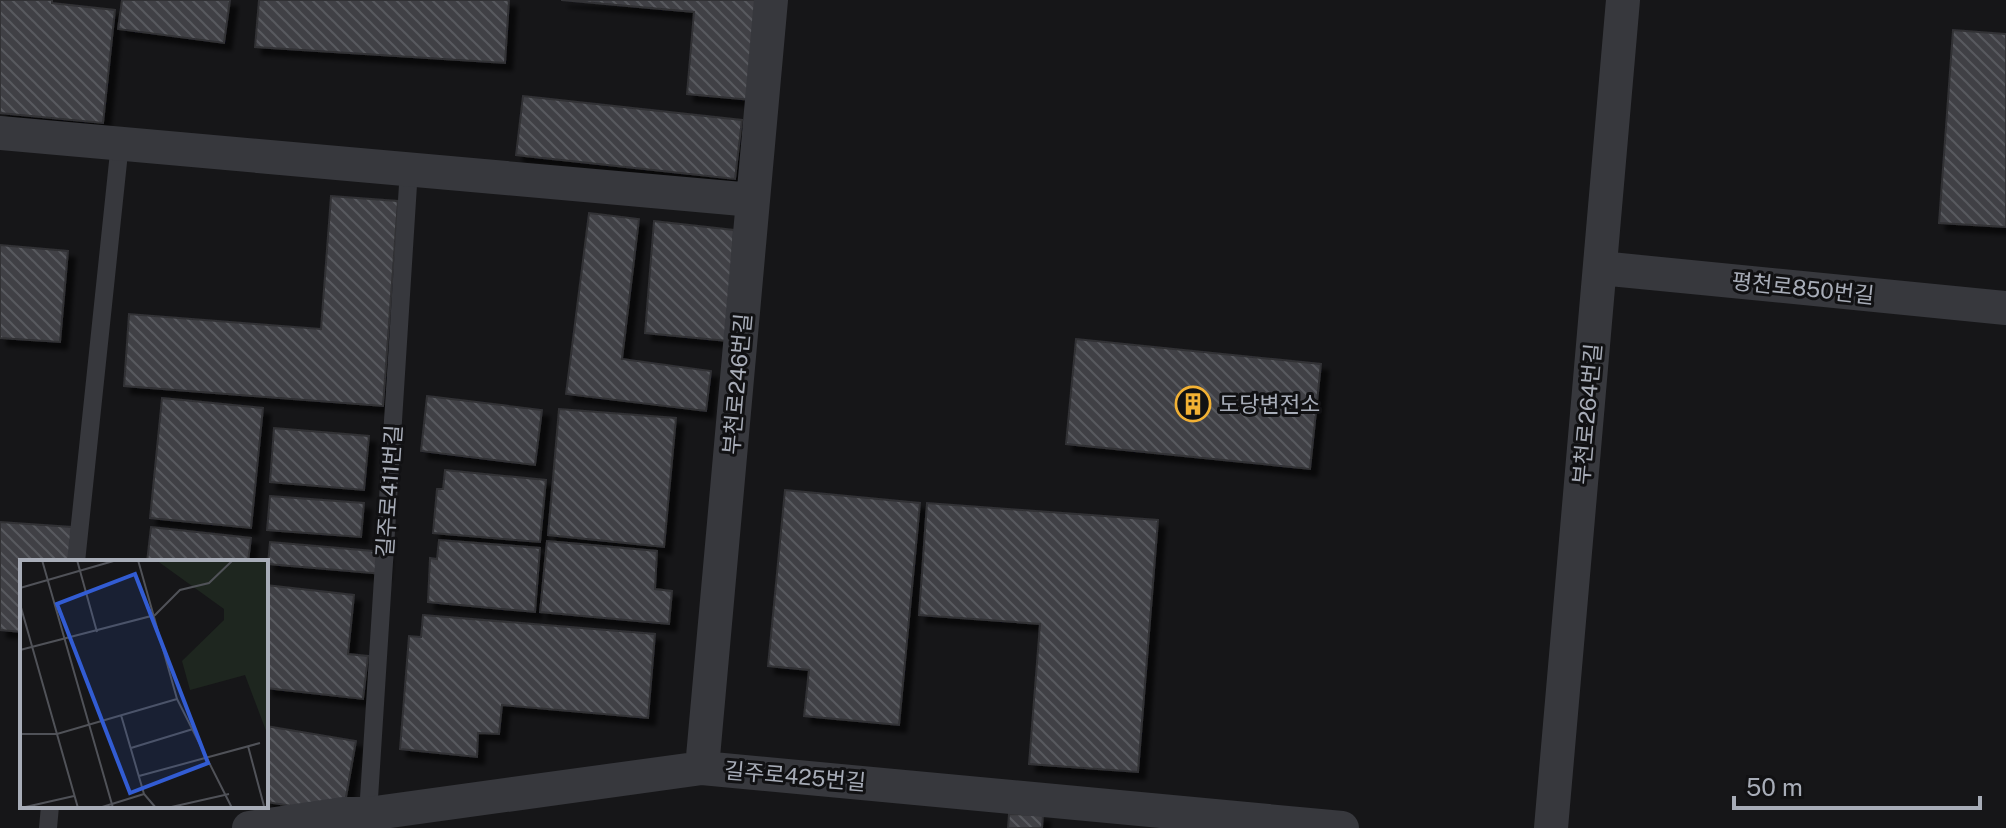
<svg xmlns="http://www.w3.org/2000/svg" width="2006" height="828" viewBox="0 0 2006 828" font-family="'Public Sans','Noto Sans KR',sans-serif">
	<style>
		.building { fill: url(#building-back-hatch); stroke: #303034; stroke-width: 2; filter: url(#shadow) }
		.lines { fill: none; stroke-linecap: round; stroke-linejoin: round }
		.service { stroke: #37383d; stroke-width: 18 }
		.minor { stroke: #37383d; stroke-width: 34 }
		.labels { text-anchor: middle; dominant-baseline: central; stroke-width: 6; stroke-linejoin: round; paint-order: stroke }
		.street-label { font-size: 22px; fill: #a8adb8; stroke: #111113 }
		.poi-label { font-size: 22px; fill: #a8adb8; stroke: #111113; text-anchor: start }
		.inset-road { fill: none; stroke: #505258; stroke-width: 2 }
		.view { fill: #325cd3; fill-opacity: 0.15; stroke: #325cd3; stroke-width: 4 }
		.inset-edge { fill: none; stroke: #a8adb8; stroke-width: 4 }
	</style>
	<defs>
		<pattern id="building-back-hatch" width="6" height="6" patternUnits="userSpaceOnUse" patternTransform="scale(2)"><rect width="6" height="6" fill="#404145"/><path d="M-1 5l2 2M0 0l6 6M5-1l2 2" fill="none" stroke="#595a5e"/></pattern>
		<filter id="shadow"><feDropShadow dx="7" dy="7" stdDeviation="2" flood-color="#0009"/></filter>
	</defs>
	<rect width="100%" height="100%" fill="#161618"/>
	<path class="building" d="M0,0H52V3L115,10L103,123L0,113Z
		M122,0H230L224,43L118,29Z
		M259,0H509L505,63L255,47Z
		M561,0H760L751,100L687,94L694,12Z
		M1953,30L2006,34V227L1939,223Z
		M523,96L742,120L735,179L516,155Z
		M331,196L398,201L383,406L124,386L129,314L321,329Z
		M589,213L639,219L622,359L711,371L706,411L566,394Z
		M654,221L734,230L727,341L645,333Z
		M0,245L68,251L60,342L0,338Z
		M1076,339L1321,364L1310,469L1066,444Z
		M427,396L542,410L535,465L421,451Z
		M162,398L263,408L251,528L150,518Z
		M559,409L676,418L664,547L548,535Z
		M274,428L369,436L364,490L270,482Z
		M445,470L546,480L540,542L433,533L437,489H443Z
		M785,490L920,503L899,725L804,716L809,670L768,666Z
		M270,496L364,503L361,537L267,530Z
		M927,503L1158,520L1138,772L1029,764L1040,624L919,615Z
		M0,522L72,527L69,562H22V632L0,630Z
		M151,527L251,538L248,562H147Z
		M439,540L540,548L535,612L428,602L430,558L437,559Z
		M547,541L657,551L655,589L672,591L669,624L540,612Z
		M270,542L385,552L383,574L268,564Z
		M266,585L354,595L348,654L368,656L363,699L266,688Z
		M423,615L655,634L648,718L502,705L499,734L478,733L477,757L400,749L409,636L421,637Z
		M266,726L356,741L343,814L266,802Z
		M1009,814L1043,815L1042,828H1008Z"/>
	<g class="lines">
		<path class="service" d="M76,562L120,143
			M368,814L409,169
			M48,828L50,806"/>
		<path class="minor" d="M0,133L753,200
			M1600,268L2006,308
			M702,768L771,0
			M249,828L343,814H368L702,768L1342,828
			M1551,828L1623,0"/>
	</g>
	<defs>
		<g id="building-ring" transform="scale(1.8)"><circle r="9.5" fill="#111113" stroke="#f2b134" stroke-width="1.5"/><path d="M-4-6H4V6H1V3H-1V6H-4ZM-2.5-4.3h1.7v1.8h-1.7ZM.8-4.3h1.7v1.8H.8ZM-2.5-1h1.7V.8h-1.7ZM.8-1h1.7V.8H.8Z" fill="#f2b134"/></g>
	</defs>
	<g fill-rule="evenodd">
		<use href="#building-ring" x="1193" y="404"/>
	</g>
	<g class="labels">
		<g class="street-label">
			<text transform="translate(1803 288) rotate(6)">평천로850번길</text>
			<text transform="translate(737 384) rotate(-85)">부천로246번길</text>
			<text transform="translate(1587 414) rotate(-85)">부천로264번길</text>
			<text transform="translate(389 491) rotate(-86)">길주로411번길</text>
			<text transform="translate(795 776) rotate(5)">길주로425번길</text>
		</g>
		<g class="poi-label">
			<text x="1219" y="404">도당변전소</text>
		</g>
	</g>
	<g transform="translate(20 560)">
		<rect width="248" height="248" fill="#161618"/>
		<path d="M136,0H248V176L225,115L170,130L162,101L204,60V49Z" fill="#1e261f"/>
		<path class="inset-road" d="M22,0L93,248M57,0L77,72M118,0L157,139L212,248M0,28L97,0M0,44L58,248M0,90L135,55L160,30L189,23L213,0M101,155L124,234L136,248M0,174H37L157,139M228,186L244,246M111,188L173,169M119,216L240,183M1,248L54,236M79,248L124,234M147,248L209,234"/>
		<path class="view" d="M115,14L188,203L110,233L37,44Z"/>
		<rect width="248" height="248" class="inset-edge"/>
	</g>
	<path d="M1734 796v12h246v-12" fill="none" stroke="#a8adb8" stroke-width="4"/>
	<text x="1746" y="796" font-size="24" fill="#a8adb8" stroke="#111113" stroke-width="6" paint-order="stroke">50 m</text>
</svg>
